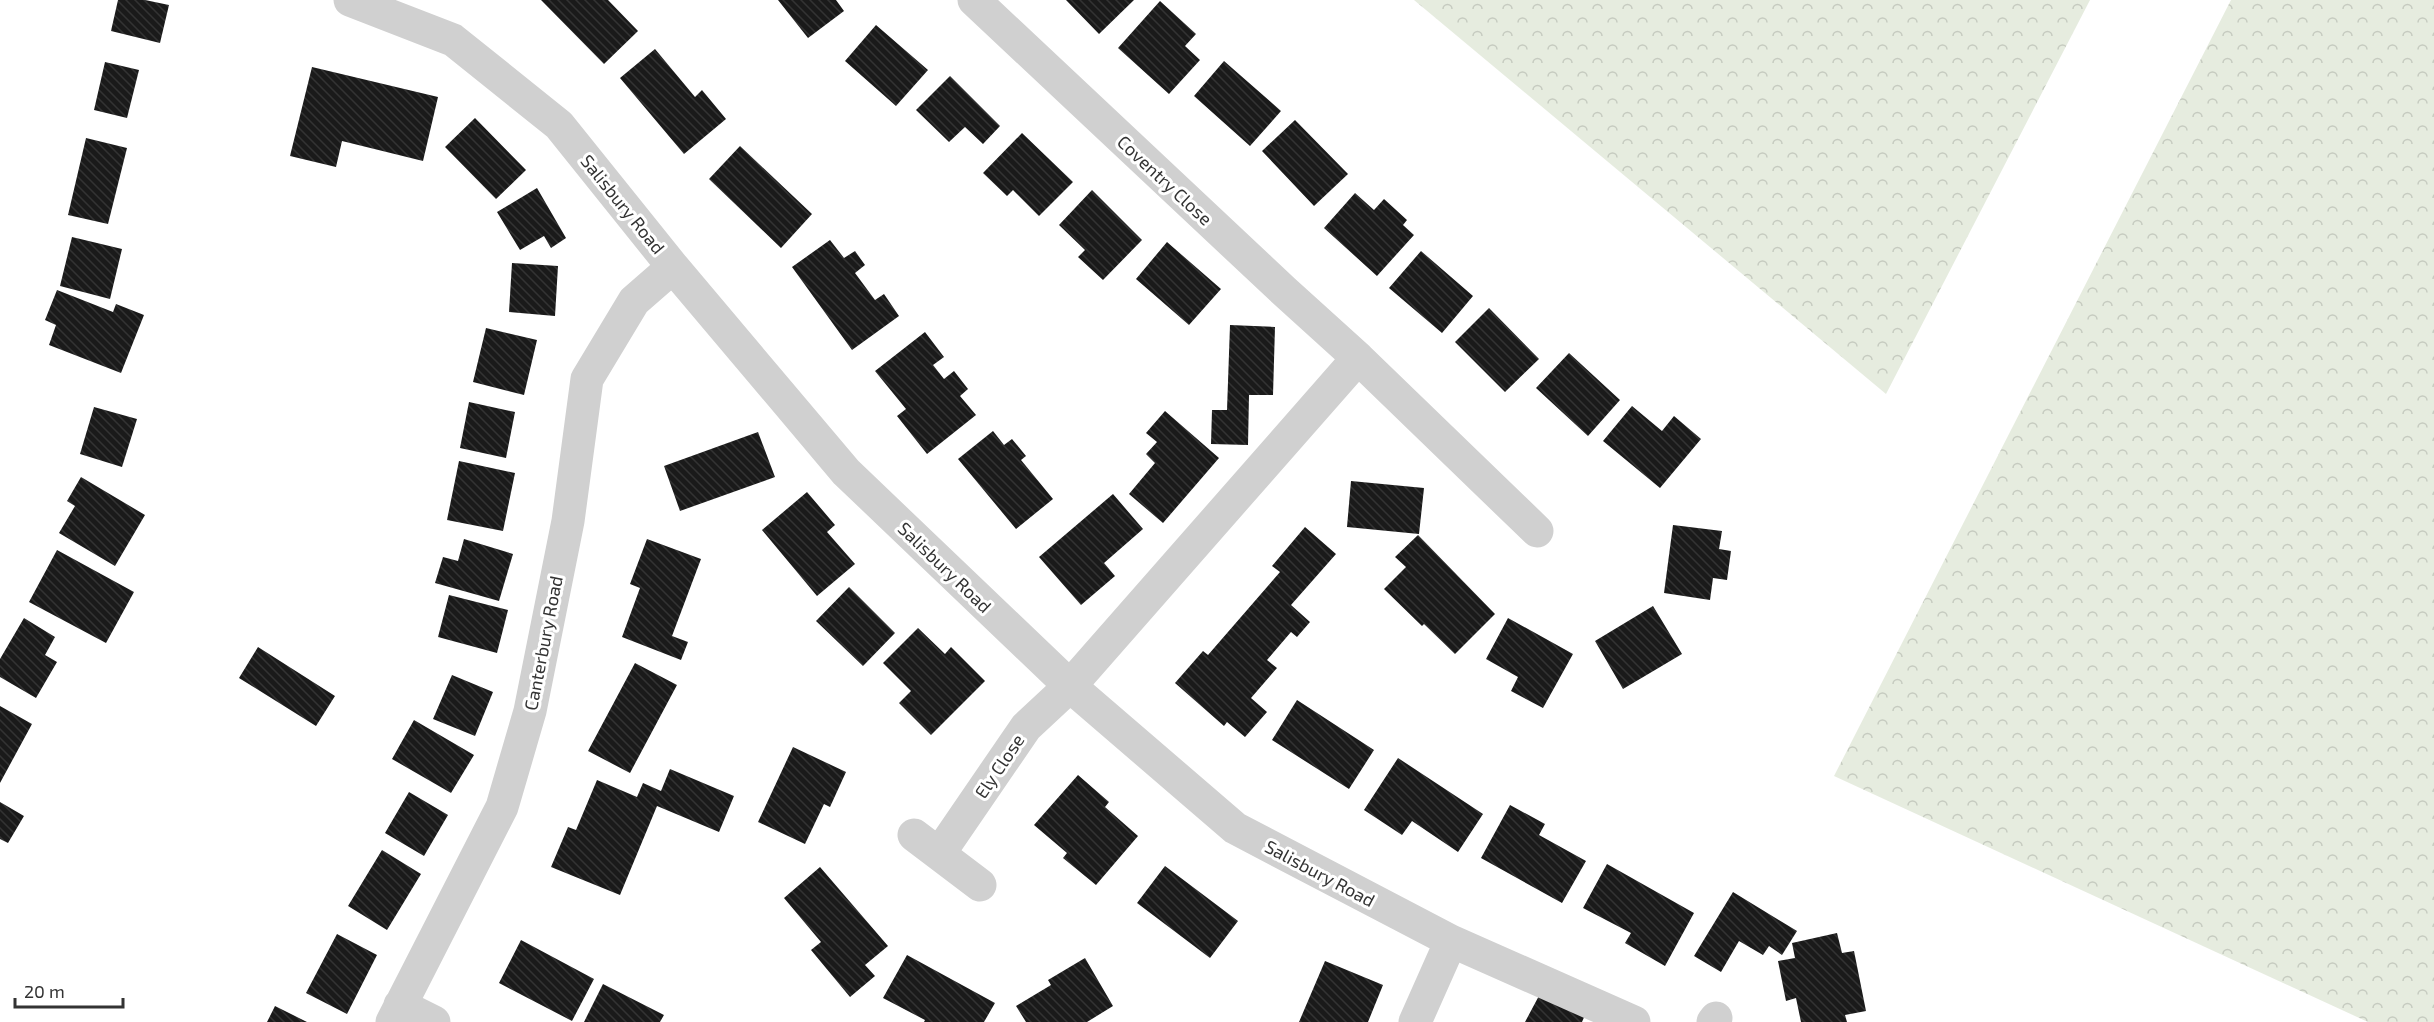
<svg xmlns="http://www.w3.org/2000/svg" width="2434" height="1022" viewBox="0 0 2434 1022" font-family="'Exo 2',sans-serif">
	<style>
		.park { fill: url(#park-crowns) }
		.building { fill: url(#building-back-hatch) }
		.lines { fill: none; stroke-linecap: round; stroke-linejoin: round }
		.minor { stroke: #d0d0d0; stroke-width: 33 }
		.labels { text-anchor: middle; dominant-baseline: central; stroke-width: 6; stroke-linejoin: round; paint-order: stroke }
		.street-label { font-size: 18px; fill: #333; stroke: #fff }
	</style>
	<defs>
		<pattern id="park-crowns" width="20" height="18" patternUnits="userSpaceOnUse" patternTransform="scale(1.5)"><rect width="20" height="18" fill="#e6ecdf"/><path d="M2 6a3 3 0 1 1 6 0M12 15a3 3 0 1 1 6 0" fill="none" stroke="#c6cbc0"/></pattern>
		<pattern id="building-back-hatch" width="6" height="6" patternUnits="userSpaceOnUse" patternTransform="scale(1.5)"><rect width="6" height="6" fill="#1a1a1a"/><path d="M-1 5l2 2M0 0l6 6M5-1l2 2" fill="none" stroke="#333"/></pattern>
	</defs>
	<rect width="100%" height="100%" fill="#fff"/>
	<path class="park" d="M1414,0H2090L1886,394Z
		M2231,0H2434V1022H2368L1834,776Z"/>
	<path class="building" d="M118,0H145L169,5L160,43L111,31Z
		M541,0H608L638,31L604,64Z
		M778,0H836L844,11L808,38Z
		M1066,0H1134L1099,34Z
		M1160,1L1196,34L1185,46L1200,60L1169,94L1118,48Z
		M876,25L928,70L896,106L845,61Z
		M655,49L695,97L702,90L726,119L684,154L620,78Z
		M1224,61L1281,111L1250,146L1194,96Z
		M105,62L139,70L127,118L94,110Z
		M312,67L438,97L423,161L342,141L336,167L290,156Z
		M950,76L1000,126L983,144L965,127L949,142L916,110Z
		M475,118L526,170L496,199L445,147Z
		M1295,120L1348,174L1314,206L1262,151Z
		M1022,133L1073,182L1039,216L1013,190L1007,196L983,173Z
		M86,138L127,148L108,224L68,215Z
		M740,146L812,214L781,248L709,179Z
		M537,188L566,238L551,248L544,236L520,250L497,212Z
		M1092,190L1142,240L1103,280L1078,257L1085,250L1059,225Z
		M1355,193L1374,210L1384,199L1407,220L1403,225L1414,235L1377,276L1324,228Z
		M72,237L122,249L110,299L60,286Z
		M830,240L844,258L855,251L865,265L855,273L875,300L884,294L899,316L852,350L792,267Z
		M1167,242L1221,289L1189,325L1136,279Z
		M1421,251L1473,296L1442,333L1389,288Z
		M512,263L558,266L555,316L509,312Z
		M57,290L113,312L116,304L144,315L121,373L49,345L56,325L45,320Z
		M1489,308L1539,359L1505,392L1455,342Z
		M1230,325L1275,327L1273,395H1249L1248,445L1211,444L1212,410H1227Z
		M486,328L537,340L524,395L473,382Z
		M925,332L944,357L933,365L944,379L954,371L968,389L960,396L976,415L927,454L897,416L906,409L875,371Z
		M1569,353L1620,400L1588,436L1536,388Z
		M469,402L515,412L506,458L460,448Z
		M1632,406L1662,431L1674,416L1701,439L1660,488L1603,441Z
		M94,407L137,419L122,467L80,454Z
		M1165,411L1219,458L1163,523L1129,494L1155,463L1146,454L1157,442L1146,433Z
		M993,431L1004,445L1012,439L1026,456L1021,460L1053,499L1016,529L958,459Z
		M758,432L775,477L680,511L664,466Z
		M459,461L515,473L503,531L447,520Z
		M81,477L145,515L115,566L59,533L75,506L67,501Z
		M1351,481L1424,488L1419,534L1347,527Z
		M807,492L835,525L827,532L855,564L817,596L762,530Z
		M1113,494L1143,529L1104,563L1115,576L1081,605L1039,557Z
		M1673,525L1722,531L1719,549L1731,551L1727,580L1713,578L1710,600L1664,593Z
		M1305,527L1336,554L1291,605L1310,622L1297,637L1291,632L1267,660L1277,668L1251,698L1267,712L1245,737L1227,722L1224,726L1175,683L1203,651L1208,655L1280,572L1272,566Z
		M1418,535L1495,614L1455,654L1424,624L1422,626L1384,589L1406,567L1395,557Z
		M464,539L513,554L499,601L435,583L443,557L458,561Z
		M647,539L701,559L672,636L688,642L681,660L622,637L640,588L630,584Z
		M57,550L134,592L106,643L29,602Z
		M849,587L895,633L863,666L816,621Z
		M449,595L508,610L497,653L438,637Z
		M1653,606L1682,654L1623,689L1595,641Z
		M24,618L55,637L45,655L57,662L36,698L0,677V659Z
		M1508,618L1573,654L1543,708L1511,691L1518,677L1486,659Z
		M918,628L945,654L951,647L985,681L931,735L899,703L911,691L883,663Z
		M258,647L335,696L316,726L239,678Z
		M635,663L677,685L630,773L588,751Z
		M452,675L493,692L475,736L433,719Z
		M1297,700L1374,750L1349,789L1272,740Z
		M0,706L32,724L0,783Z
		M414,720L474,755L451,793L392,759Z
		M793,747L846,772L830,807L824,804L805,844L758,822Z
		M1398,758L1483,814L1458,852L1412,821L1402,835L1364,810Z
		M670,769L734,796L719,832L657,806L620,895L551,867L568,827L576,830L597,780L637,797L643,783L661,791Z
		M1078,775L1109,802L1105,807L1138,836L1096,885L1063,858L1067,853L1034,825Z
		M409,792L448,815L424,856L385,833Z
		M0,802L24,816L8,843L0,839Z
		M1510,805L1545,824L1539,835L1586,861L1562,903L1481,858Z
		M382,850L421,874L387,930L348,906Z
		M1607,864L1694,913L1665,966L1625,943L1631,933L1583,908Z
		M1165,866L1238,921L1210,958L1137,903Z
		M820,867L888,946L865,965L875,976L850,997L811,950L821,942L784,898Z
		M1733,892L1797,931L1782,955L1769,946L1763,955L1739,941L1721,972L1694,956Z
		M1837,933L1842,953L1854,951L1866,1011L1845,1015L1847,1022H1801L1796,998L1786,1001L1778,961L1795,958L1792,943Z
		M337,934L377,955L347,1014L306,993Z
		M521,940L594,979L572,1021L499,983Z
		M907,955L995,1003L984,1022H924L925,1020L883,998Z
		M1085,958L1113,1006L1087,1022H1026L1016,1006L1051,985L1048,980Z
		M1325,961L1383,985L1368,1022H1299Z
		M603,984L664,1015L660,1022H584Z
		M1541,992L1585,1015L1582,1022H1525Z
		M275,1006L307,1022H267Z"/>
	<g class="lines">
		<path class="minor" d="M350,0L453,40L559,125L673,267L846,472L1070,686L1235,828L1451,941L1634,1022
			M974,0L1284,291L1358,358L1537,531
			M914,835L980,885
			M939,854L1026,727L1070,686L1358,358
			M400,1005L434,1022
			M392,1022L502,807L530,711L568,521L587,379L634,301L673,267
			M1415,1022L1451,941
			M1713,1022L1716,1018"/>
	</g>
	<g class="labels">
		<g class="street-label">
			<text transform="translate(1165 180) rotate(43)">Coventry Close</text>
			<text transform="translate(623 204) rotate(51)">Salisbury Road</text>
			<text transform="translate(945 567) rotate(44)">Salisbury Road</text>
			<text transform="translate(543 643) rotate(-79)">Canterbury Road</text>
			<text transform="translate(999 766) rotate(-56)">Ely Close</text>
			<text transform="translate(1320 873) rotate(28)">Salisbury Road</text>
		</g>
	</g>
	<path d="M15 998v9h108v-9" fill="none" stroke="#333333" stroke-width="3"/>
	<text x="24" y="998" font-size="18" fill="#333333" stroke="#ffffff" stroke-width="4.5" paint-order="stroke">20 m</text>
</svg>
